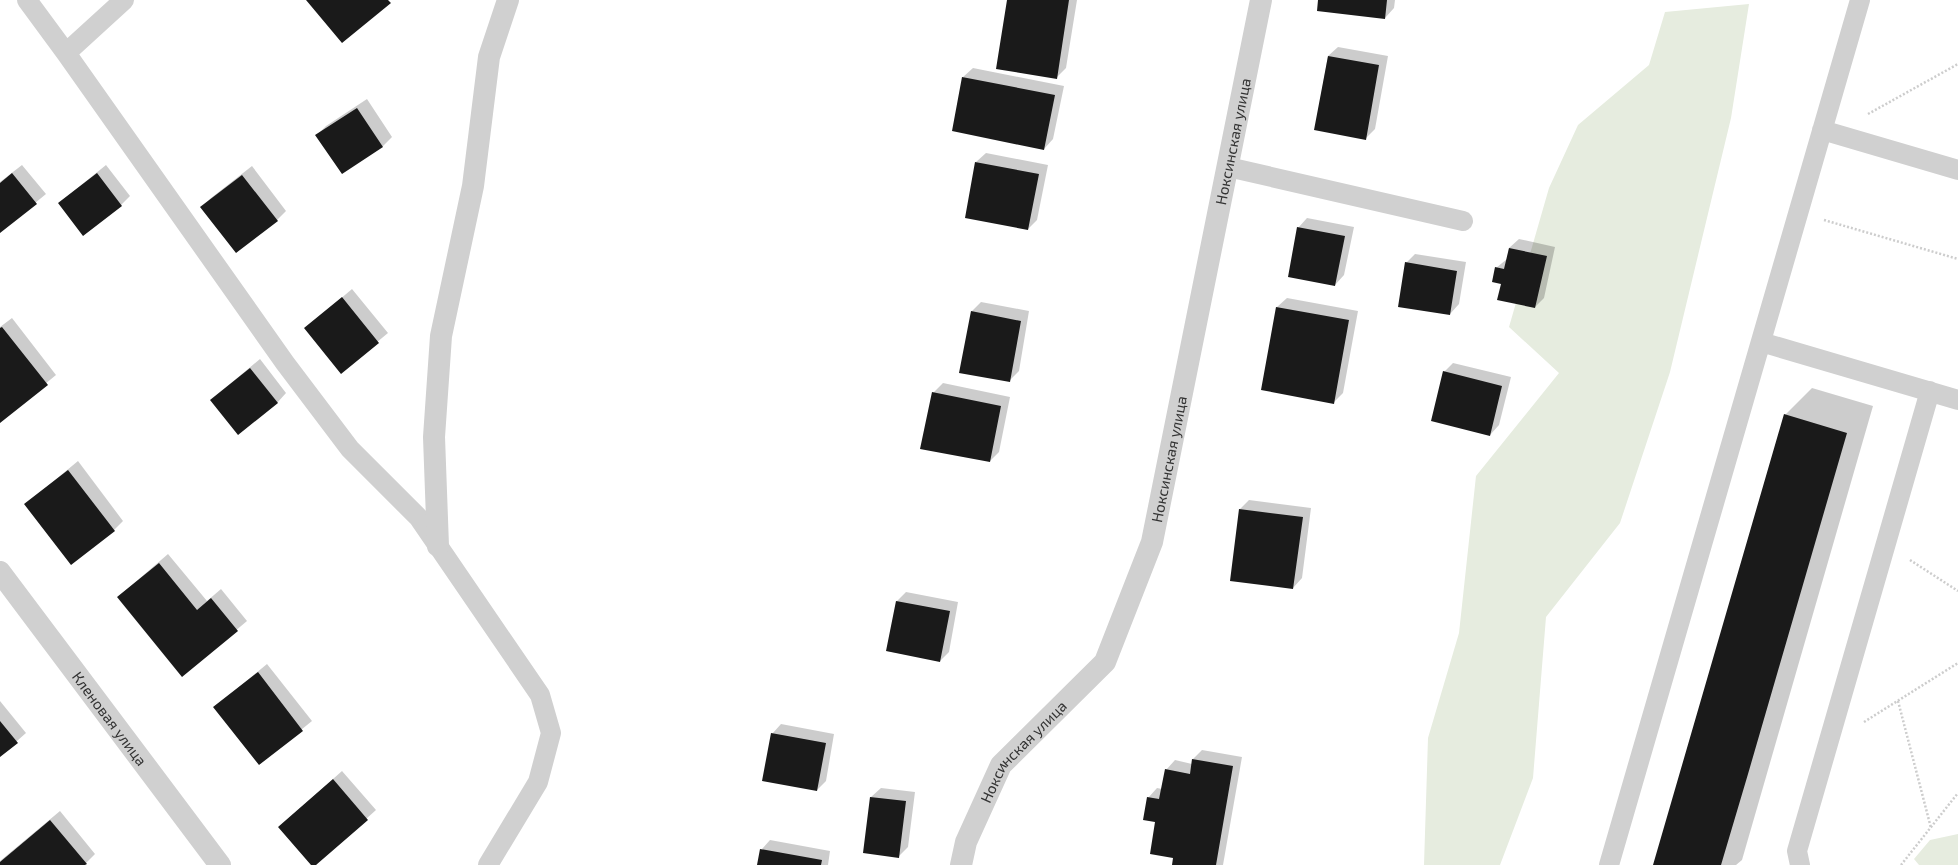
<svg xmlns="http://www.w3.org/2000/svg" width="1958" height="865" viewBox="0 0 1958 865" font-family="'Exo 2',sans-serif">
	<style>
		.green { fill: #e6ecdf }
		.shadow { fill: #0003 }
		.building { fill: #1a1a1a }
		.lines { fill: none; stroke-linecap: round; stroke-linejoin: round }
		.path { stroke: #cdcdcd; stroke-width: 2.5; stroke-dasharray: 2 2; stroke-linecap: butt }
		.lane { stroke: #d0d0d0; stroke-width: 20 }
		.street { stroke: #d0d0d0; stroke-width: 22 }
		.labels { text-anchor: middle; dominant-baseline: central; stroke-width: 4; stroke-linejoin: round; paint-order: stroke }
		.street-label { font-size: 15px; fill: #333; stroke: #fff }
	</style>
	<rect width="100%" height="100%" fill="#fff"/>
	<path class="green" d="M1749,4L1731,118L1670,372L1620,523L1546,617L1533,778L1500,865H1424L1428,738L1459,633L1476,476L1559,373L1509,327L1549,188L1578,125L1649,65L1665,12Z
		M1958,834V865H1919L1914,859L1930,840Z"/>
	<path class="shadow" d="M1008,0H1077L1066,68L1056,78Z
		M1319,0H1395L1394,8L1385,18Z
		M1338,47L1388,56L1375,129L1365,139L1315,129L1328,56Z
		M973,68L1064,86L1053,139L1044,149L963,77Z
		M367,99L392,137L383,146L342,173L317,135L326,126Z
		M986,153L1048,165L1037,220L1028,229L976,162Z
		M22,165L46,194L0,232V182Z
		M106,165L130,196L121,205L59,203Z
		M252,166L286,211L277,220L202,207L211,198Z
		M1307,218L1354,227L1344,275L1335,285L1298,228Z
		M1519,239L1555,247L1544,298L1535,307L1502,283L1496,268L1507,259L1509,248Z
		M1415,254L1466,262L1459,304L1450,314L1406,263Z
		M352,289L388,333L341,372L306,328Z
		M1287,298L1358,311L1343,393L1334,402L1263,389L1277,307Z
		M981,302L1029,311L1019,371L1009,381L972,311Z
		M12,318L56,375L0,421V327Z
		M260,359L286,393L277,403L211,400Z
		M1453,363L1511,377L1499,425L1490,435L1444,372Z
		M943,383L1010,397L999,452L990,461L933,393Z
		M1812,388L1873,406L1742,860L1736,865H1654L1785,415Z
		M78,461L123,521L114,530L26,504Z
		M1249,500L1311,508L1302,578L1293,588L1240,509Z
		M168,554L207,601L221,589L247,621L182,676L118,597Z
		M906,592L958,602L949,652L940,661L887,651L897,601Z
		M267,664L312,721L259,764L215,707Z
		M0,701L26,733L0,756Z
		M781,724L834,734L826,781L817,790L772,734Z
		M1202,750L1242,757L1223,865H1173L1174,857L1156,821L1148,798L1157,788L1162,789L1166,770L1175,760L1192,764L1193,759Z
		M342,771L376,810L315,865H313L289,818Z
		M881,788L915,792L908,847L899,856L871,797Z
		M60,811L95,854L84,865H0V861Z
		M770,840L830,851L828,865H758L761,850Z"/>
	<path class="building" d="M306,0H388L391,3L342,43Z
		M1007,0H1069L1057,79L996,69Z
		M1318,0H1387L1385,19L1317,11Z
		M1328,56L1379,65L1366,140L1314,130Z
		M962,77L1055,95L1044,150L952,131Z
		M357,108L383,147L342,174L315,135Z
		M975,162L1039,174L1028,230L965,218Z
		M12,173L37,204L0,233V183Z
		M97,173L122,206L83,236L58,203Z
		M242,175L278,221L236,253L200,207Z
		M1297,227L1345,236L1335,286L1288,277Z
		M1509,248L1547,256L1535,308L1497,300L1501,284L1492,282L1495,267L1504,269Z
		M1405,262L1457,271L1450,315L1398,307Z
		M342,297L379,343L341,374L304,328Z
		M1276,307L1349,320L1334,404L1261,390Z
		M971,311L1021,321L1010,382L959,373Z
		M2,327L48,385L0,423V328Z
		M250,368L278,403L238,435L210,400Z
		M1443,371L1502,386L1490,436L1431,421Z
		M932,392L1001,406L990,462L920,449Z
		M1784,414L1847,433L1748,774L1721,865H1653Z
		M68,470L115,531L71,565L24,504Z
		M1239,509L1303,517L1293,589L1230,581Z
		M159,563L197,610L211,598L238,631L182,677L117,597Z
		M896,601L950,611L940,662L886,651Z
		M258,672L303,731L259,765L213,707Z
		M0,721L18,743L0,757Z
		M771,733L826,743L817,791L762,781Z
		M1192,759L1233,766L1216,865H1172L1173,858L1150,854L1155,822L1143,820L1147,797L1159,799L1165,769L1190,774Z
		M333,779L368,820L316,865H311L278,827Z
		M870,797L906,801L899,858L863,853Z
		M50,820L87,864L85,865H0V862Z
		M760,849L822,860L821,865H757Z"/>
	<g class="lines">
		<path class="path" d="M1868,114L1958,64
			M1824,220L1958,259
			M1910,560L1958,591
			M1898,701L1931,828
			M1864,722L1958,663
			M1901,865L1958,793"/>
		<path class="lane" d="M27,0L66,53L285,363L350,449L419,518L540,695L551,733L538,782L488,865
			M66,53L124,0
			M1822,130L1958,170
			M1228,167L1463,221
			M1761,342L1958,400
			M1609,865L1860,0
			M1800,865L1797,851L1930,391"/>
		<g class="street">
			<path d="M438,546L434,437L441,336L473,186L489,57L508,0"/>
			<path id="s1" d="M0,572L220,865"/>
			<path id="s2" d="M961,865L966,842L1001,765L1105,662L1152,542L1261,0"/>
		</g>
	</g>
	<g class="labels">
		<g class="street-label">
			<text stroke="none"><textPath href="#s2" startOffset="792">Ноксинская улица</textPath></text>
			<text stroke="none"><textPath href="#s2" startOffset="468">Ноксинская улица</textPath></text>
			<text stroke="none"><textPath href="#s1" startOffset="183">Кленовая улица</textPath></text>
			<text stroke="none"><textPath href="#s2" startOffset="132">Ноксинская улица</textPath></text>
		</g>
	</g>
</svg>
